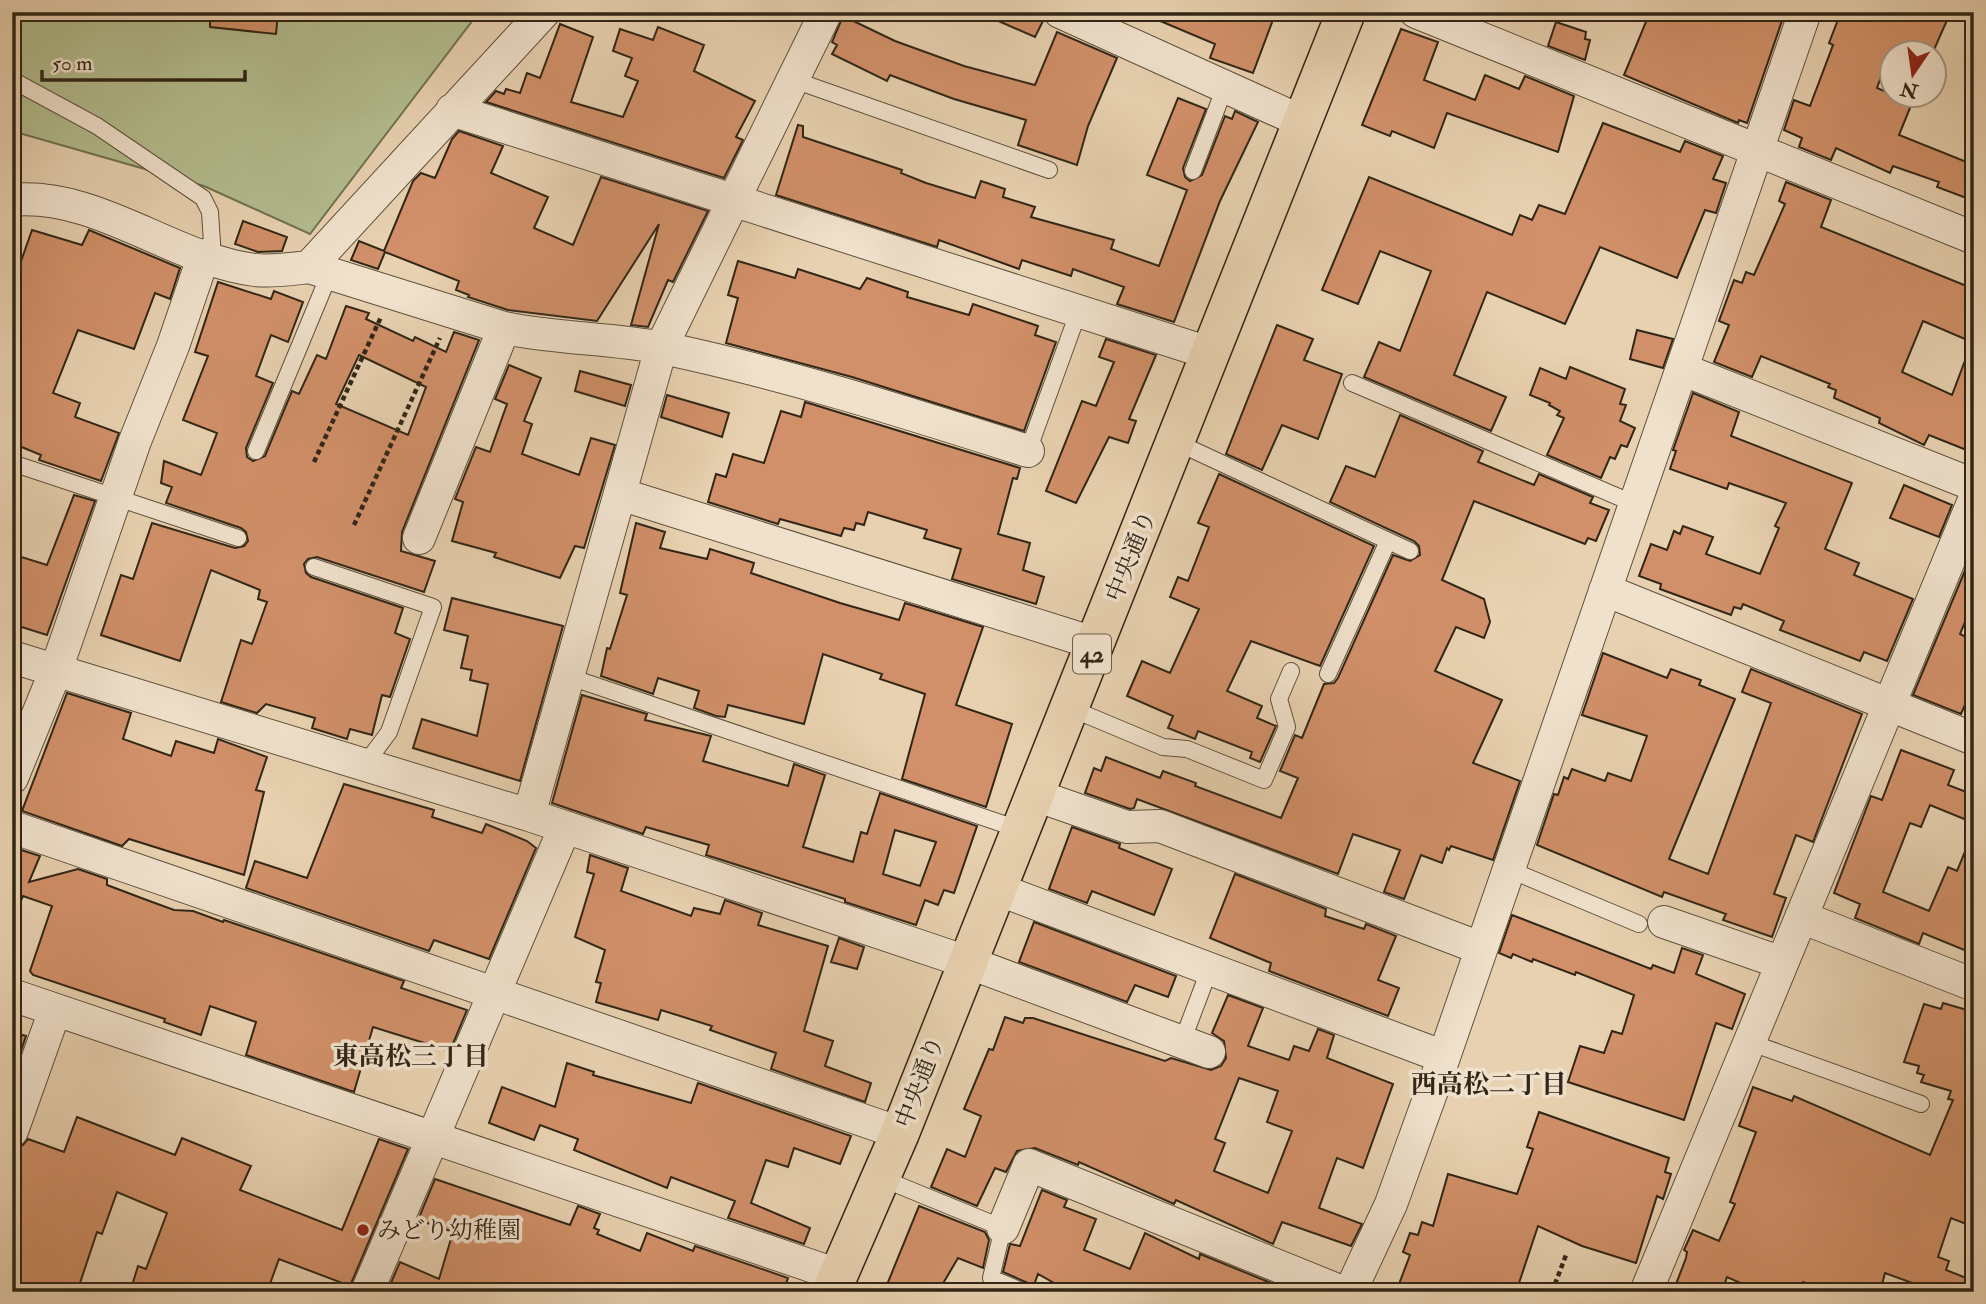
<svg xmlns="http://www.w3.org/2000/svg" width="1986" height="1304" viewBox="0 0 1986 1304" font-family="'IM FELL Double Pica','Noto Serif JP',serif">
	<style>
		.green { fill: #b3bc8e; stroke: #727152; stroke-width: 2 }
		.building { fill: #d19069; stroke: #312617; stroke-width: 2; fill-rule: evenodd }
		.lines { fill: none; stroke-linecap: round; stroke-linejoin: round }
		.lane-casing { stroke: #5f513d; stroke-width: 18 }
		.street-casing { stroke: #5f513d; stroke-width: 34 }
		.highway-casing { stroke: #312617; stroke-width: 41 }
		.path { stroke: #312617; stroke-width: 4.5; stroke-dasharray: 5 3.5; stroke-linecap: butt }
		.lane { stroke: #f0e1cc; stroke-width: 16 }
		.street { stroke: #f0e1cc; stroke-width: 32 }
		.highway { stroke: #e8d1b0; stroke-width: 38 }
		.poi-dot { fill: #8f2418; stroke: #f0e1cc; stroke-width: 2.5 }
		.labels { text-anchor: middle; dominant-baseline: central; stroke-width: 7; stroke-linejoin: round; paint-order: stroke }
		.shield { fill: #f0e1cc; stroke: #6a5e4d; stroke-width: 2 }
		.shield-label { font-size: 23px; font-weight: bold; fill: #312617 }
		.street-label { font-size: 24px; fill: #312617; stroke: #f0e1cc }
		.poi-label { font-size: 24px; fill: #312617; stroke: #f0e1cc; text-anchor: start }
		.neighbourhood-label { font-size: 26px; font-weight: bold; fill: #312617; stroke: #f0e1cc }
	</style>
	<rect width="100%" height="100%" fill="#e8d1b0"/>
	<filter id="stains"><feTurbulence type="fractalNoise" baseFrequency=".00286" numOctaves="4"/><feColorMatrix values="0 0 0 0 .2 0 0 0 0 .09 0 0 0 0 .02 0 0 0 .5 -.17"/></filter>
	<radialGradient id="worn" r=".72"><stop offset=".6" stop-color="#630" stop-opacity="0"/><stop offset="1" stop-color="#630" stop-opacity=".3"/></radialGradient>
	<path class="green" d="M12,12H479L310,234L204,186L12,131Z"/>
	<path class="building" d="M210,12L278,14L276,34L210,27Z
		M978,12H1031L1044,19L1035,37Z
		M1139,12H1262L1274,17L1253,73L1210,58L1215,44Z
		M1650,12H1785L1747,123L1739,120L1738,123L1624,75Z
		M1841,12H1934L1948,18L1933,52H1890L1877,88L1912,103L1899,135L1974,165V188L1969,199L1937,187L1939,182L1893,166L1890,173L1836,148L1831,160L1799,147L1802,138L1784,130L1794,100L1810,106L1833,45L1829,43Z
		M843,16L895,41L964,66L1035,85L1057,32L1117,58L1088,126L1077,165L1018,145L1026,120L954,99L890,75L887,81L832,54L837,45L832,42Z
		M1556,22L1586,32L1585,39L1590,40L1585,60L1548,46Z
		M560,24L593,37L571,102L623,117L638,81L625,76L632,58L613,51L620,29L653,40L658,27L704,45L694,71L755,101L736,137L743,140L724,178L486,102L496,91L504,94L506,89L520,93L527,73L540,78Z
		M1401,29L1438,42L1424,80L1475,100L1485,75L1519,89L1525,76L1574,96L1558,152L1447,113L1434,148L1392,131L1390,136L1362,125Z
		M1178,98L1206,109L1183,168L1185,177L1190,181L1202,175L1225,116L1232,119L1235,111L1258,122L1220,201L1174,322L1117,304L1124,287L1073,269L1071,276L1022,260L1019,269L939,240L937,247L776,195L798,125L803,126V137L902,170L901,173L926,183L975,198L981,181L1005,189L1003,197L1035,207L1031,217L1114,240L1111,249L1159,266L1187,190L1147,175Z
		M1603,123L1680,152L1685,141L1723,156L1713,179L1726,183L1716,213L1705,210L1677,278L1600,247L1565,324L1487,292L1454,375L1506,397L1491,431L1364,377L1379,342L1400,351L1431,271L1380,251L1358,304L1322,290L1369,177L1512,235L1520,215L1532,220L1539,205L1565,214Z
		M459,131L503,146L491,173L548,197L534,228L573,245L601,177L708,211L673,282L668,280L648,327L631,325L659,224L597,321L508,310L468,297L469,295L456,290L459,281L385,252L378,269L351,260L359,241L384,251L413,181L421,173L435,178L452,139Z
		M1786,182L1831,200L1821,227L1974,289V453L1929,435L1924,445L1879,423L1880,418L1834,398L1836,390L1828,387L1830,384L1761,356L1752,377L1714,362L1729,325L1719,321L1734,280L1742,283L1746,272L1754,275L1785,204L1779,201ZM1923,321L1972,342L1952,395L1902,372Z
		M243,221L287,237L282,251L258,252L235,244Z
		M32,230L82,245L89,230L180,268L170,299L155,293L134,349L78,330L53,393L80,403L75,417L119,433L101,481L39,460L41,455L12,443V287Z
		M738,261L795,278L798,269L860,289L867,278L908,292L907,297L969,315L973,304L1038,326L1035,335L1056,342L1024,431L852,377L726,343L738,298L728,295Z
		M218,282L271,299L274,291L303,302L288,342L271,335L256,376L273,383L246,448L247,457L253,461L265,456L292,391L299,394L317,355L326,359L346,306L369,313L366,319L413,341L415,337L446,352L454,332L479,340L402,532L401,551L435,561L424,592L317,557L308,559L304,564L306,573L311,577L403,608L395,633L410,639L390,697L382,695L372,735L350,729L347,739L312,728L315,718L266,704L257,713L221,702L241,640L252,644L267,602L258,599L260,590L211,570L180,661L101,635L121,575L133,579L152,523L235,548L244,546L248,541L246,532L241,528L166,503L172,487L161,483L164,461L201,475L217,433L183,420L208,356L195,352ZM359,355L426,387L408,435L336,404Z
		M1277,325L1313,339L1304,360L1342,374L1318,439L1282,425L1262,470L1226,454Z
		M1637,330L1673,339L1663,368L1630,359Z
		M1106,339L1156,355L1129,419L1136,421L1128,443L1109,437L1076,503L1046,491L1082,401L1096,406L1114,362L1099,357Z
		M509,365L541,378L524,421L532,424L522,454L579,475L591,438L615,445L584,548L575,546L560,578L494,557L496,553L452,541L463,502L455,499L476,447L490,452L507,404L495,399Z
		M1570,367L1625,389L1620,404L1626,405L1620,421L1635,428L1627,447L1621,445L1615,459L1610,457L1601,478L1547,455L1564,418L1557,415L1560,411L1549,405L1550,403L1530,395L1540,368L1566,379Z
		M580,371L631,385L625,406L575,391Z
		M1693,393L1739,412L1731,436L1852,483L1825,549L1859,563L1854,575L1913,599L1887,661L1864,652L1860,661L1780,630L1784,621L1743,604L1741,609L1734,607L1731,615L1660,589L1661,584L1639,576L1651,544L1667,550L1674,531L1680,534L1683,526L1713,537L1706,554L1760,574L1779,528L1775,526L1786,503L1729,483L1727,489L1670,469L1676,451L1673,450Z
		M667,395L729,413L722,437L661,417Z
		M805,402L1020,468L1017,479L1013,478L998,534L1030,543L1023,570L1044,577L1036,604L952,579L961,549L924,538L927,530L868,512L864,525L856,523L854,530L844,528L841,536L780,519L778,524L708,502L716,474L726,477L733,454L764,463L781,411L801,417Z
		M1400,415L1483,451L1478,462L1534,485L1539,474L1593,497L1590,503L1609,510L1596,541L1588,538L1585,544L1474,501L1442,580L1484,599L1490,622L1484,638L1456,627L1435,671L1502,700L1473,763L1520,781L1493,860L1451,846L1449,850L1447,848L1442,863L1421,855L1404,899L1384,892L1400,850L1353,834L1338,874L1137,799L1134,808L1130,809L1085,793L1094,768L1101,771L1106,757L1160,778L1163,771L1196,783L1195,786L1281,818L1298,778L1280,771L1295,735L1302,738L1324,684L1334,683L1338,678L1393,555L1410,561L1420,555L1419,546L1414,541L1330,502L1346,466L1375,477Z
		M1219,474L1374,546L1320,666L1251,641L1227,691L1262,706L1257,718L1276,726L1260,762L1250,758L1252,752L1198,731L1195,739L1168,728L1173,716L1127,696L1142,661L1170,673L1199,609L1170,597L1178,577L1188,581L1209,527L1198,523Z
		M1904,485L1952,505L1939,537L1890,518Z
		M74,495L95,501L47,635L12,624V554L47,565Z
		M636,523L665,532L660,548L707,559L710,549L754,563L751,573L840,603L899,620L905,603L983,627L956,705L1012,724L986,807L902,779L925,694L880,679L882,674L823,654L804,724L728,705L725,717L716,716L694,708L699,691L658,678L653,694L601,676L607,648L610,649L627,595L620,593Z
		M1974,549V600L1960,634L1974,641V684L1961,714L1913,695Z
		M452,598L563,626L520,781L413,748L422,719L477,736L488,684L470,680L472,670L461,668L468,636L444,630Z
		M1603,653L1667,678L1671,669L1701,680L1699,685L1735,699L1669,859L1708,874L1771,703L1742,692L1751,669L1862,714L1813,842L1796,835L1774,894L1786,898L1772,937L1723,920L1726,914L1664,892L1662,897L1537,845L1554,794L1558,795L1564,777L1568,779L1572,769L1605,781L1608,773L1631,781L1647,736L1582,715Z
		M67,693L131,713L123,739L171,756L176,741L214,753L218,739L267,757L256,790L264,792L244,875L129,839L122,846L22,811Z
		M582,695L647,714L645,720L711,736L703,761L788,786L794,764L825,775L803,847L853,862L861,832L867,834L880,793L977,826L954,893L944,890L938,905L925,900L916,925L845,902V899L706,855L709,845L646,827L643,834L552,803ZM895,830L936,842L920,886L883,874Z
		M1901,750L1954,770L1948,785L1974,795V823L1930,805L1921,827L1910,823L1883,892L1929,911L1948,867L1957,871L1974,830V954L1923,933L1919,944L1855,918L1860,904L1834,893L1871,796L1882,800Z
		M344,784L434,810L432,817L482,833L486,824L527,841L536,848L489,959L434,940L429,951L246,888L255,861L307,878Z
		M1072,827L1120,844L1119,848L1172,869L1154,915L1092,891L1087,903L1049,889Z
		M12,847L40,856L29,882L78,869L107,879V885L144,899L174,910L193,911L223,922L224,920L404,981L401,988L467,1010L450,1051L373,1027L354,1092L246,1055L256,1022L210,1006L201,1035L164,1022L165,1019L33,975L30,971L52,906L23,896L12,920Z
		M590,855L628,868L621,891L691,916L694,908L720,914L725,900L762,913L758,925L828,946L804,1031L833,1041L825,1066L871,1083L865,1102L771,1069L776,1053L710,1030L712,1026L661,1010L658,1020L596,1002L601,983L596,982L605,950L575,937L594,874L587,872Z
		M1235,874L1326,909L1325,916L1364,929L1366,924L1396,936L1378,980L1399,988L1388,1016L1269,971L1271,963L1210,938Z
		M1512,915L1651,969L1653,965L1674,973L1682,948L1703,955L1696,974L1745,994L1732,1029L1716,1023L1684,1120L1568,1082L1580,1046L1604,1053L1612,1031L1622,1034L1634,995L1576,972L1575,975L1533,959L1532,962L1513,954L1511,958L1499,953Z
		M1034,922L1176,976L1168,997L1135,985L1127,1002L1019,962Z
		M839,938L864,947L857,969L831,962Z
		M1228,995L1263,1008L1248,1046L1289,1060L1294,1046L1309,1051L1318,1029L1334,1035L1327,1058L1393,1084L1363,1168L1337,1158L1319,1208L1362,1224L1351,1246L1282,1222L1273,1244L1176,1200L1174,1204L1079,1162L1078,1165L1035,1148L1017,1151L1006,1172L995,1168L977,1206L931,1187L947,1149L965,1157L981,1116L964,1109L989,1049L993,1050L1005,1017L1023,1023L1025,1018H1033L1165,1061L1171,1058L1211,1070L1221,1066L1226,1058L1224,1041L1212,1033ZM1239,1078L1278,1091L1267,1122L1292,1131L1268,1193L1214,1171L1225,1143L1215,1139Z
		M1943,1003L1974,1012V1227L1951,1218L1938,1257L1949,1261L1946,1270L1974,1281V1292H1937L1885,1273L1880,1292H1833L1803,1282L1800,1292H1761L1727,1277L1722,1292H1673L1686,1258L1687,1252L1684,1250L1693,1230L1719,1241L1735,1204L1730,1202L1756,1132L1739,1126L1753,1087L1792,1101L1794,1096L1930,1155L1953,1100L1948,1099L1951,1091L1921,1082L1924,1075L1917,1073L1919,1066L1904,1062L1924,1004L1941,1009Z
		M12,1032L26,1036L16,1066L12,1065Z
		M567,1063L594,1072L593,1075L691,1103L698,1083L851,1136L840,1164L794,1148L788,1167L766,1160L751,1203L810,1228L804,1244L728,1218L735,1201L671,1177L667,1188L574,1150L578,1139L540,1125L534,1140L489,1123L502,1087L555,1107Z
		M1539,1112L1669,1158L1665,1172L1671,1174L1663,1199L1657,1196L1636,1263L1582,1246L1538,1226L1516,1292H1396L1410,1255L1403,1252L1410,1233L1418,1235L1422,1222L1433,1226L1448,1174L1517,1194L1533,1149L1527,1147Z
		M77,1117L175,1155L182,1138L251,1166L240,1190L342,1230L379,1139L408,1149L350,1286L279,1259L267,1292H130L138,1266L146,1269L167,1213L117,1192L102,1234L97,1232L77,1292H12V1149L23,1145L28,1139L64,1152Z
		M435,1179L570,1225L578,1206L600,1214L594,1228L599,1230L597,1234L640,1251L647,1233L693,1251L695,1246L788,1278L783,1292H387L400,1262L439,1279L453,1232L418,1220Z
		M1042,1190L1067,1200L1064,1207L1096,1219L1084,1250L1130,1269L1145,1233L1199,1259L1200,1254L1293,1292H1070L1038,1274L1034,1285L1030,1284L1003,1272L1010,1244L1020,1246Z
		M919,1206L985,1232L989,1240L983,1268L958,1258L938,1292H884Z"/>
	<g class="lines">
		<g class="lane-casing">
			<path id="lane" d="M12,80L97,126L203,198L210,212L213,258
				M794,80L1049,170
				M1193,171L1225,87
				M1352,383L1635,504
				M1176,442L1410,551
				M256,451L329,275
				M1028,451L1078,313
				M12,463L238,538
				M314,567L433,607L389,732L366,763
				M1328,674L1388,541
				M567,676L1021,830
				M1070,708L1163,747L1187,749L1264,780L1287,727L1279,699L1291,671
				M1508,869L1639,924
				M1182,1042L1210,968
				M1749,1042L1921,1104
				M881,1178L1003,1228L991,1278L1024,1292"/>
		</g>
		<g class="street-casing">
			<path id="street" d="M1060,12L1303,122
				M1416,12L1974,238
				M452,110L1212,354
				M12,200C97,192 173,260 255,270C272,272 291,269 309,267L544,12
				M309,267L504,328L419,538
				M504,328C557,339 611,338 663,348C787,374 908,413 1028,451
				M1684,370L1974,485
				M620,494L1097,644
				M1605,590L1974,739
				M12,657L529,815L967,962L1209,1052
				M12,778L56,670L135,441L173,346L204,255
				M1035,795L1127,827L1160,826L1480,948
				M529,815L661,348L826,12
				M12,827L900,1133
				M997,889L1444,1057
				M1801,917L1974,985
				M1664,922L1782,963
				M12,995L838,1275
				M12,1131L55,1010
				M1003,1228L1029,1165L1342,1292
				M367,1292L565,827
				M1350,1292L1391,1204L1444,1057L1805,12
				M1646,1292L1974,500"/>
		</g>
		<g class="highway-casing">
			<path id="highway" d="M831,1292L900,1133L1346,12"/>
		</g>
		<path class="path" d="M314,462L381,317
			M354,525L440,338
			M1552,1292L1566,1255"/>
		<use href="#lane" class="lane"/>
		<use href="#street" class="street"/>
		<use href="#highway" class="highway"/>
	</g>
	<circle class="poi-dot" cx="363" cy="1230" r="7"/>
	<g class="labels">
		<rect class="shield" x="1073" y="634.5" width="38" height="39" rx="5"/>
		<g class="shield-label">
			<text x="1092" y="654">42</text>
		</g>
		<g class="street-label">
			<text transform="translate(1131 556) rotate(-68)">中央通り</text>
			<text transform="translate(920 1082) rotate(-69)">中央通り</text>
		</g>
		<g class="poi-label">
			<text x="377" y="1230">みどり幼稚園</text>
		</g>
		<g class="neighbourhood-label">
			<text x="411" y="1057">東高松三丁目</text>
			<text x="1489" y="1085">西高松二丁目</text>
		</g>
	</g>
	<rect width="1986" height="1304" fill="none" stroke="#e8d1b0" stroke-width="42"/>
	<rect x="14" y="14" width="1958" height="1276" fill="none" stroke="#312617" stroke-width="3.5"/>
	<rect x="21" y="21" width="1944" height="1262" fill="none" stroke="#312617" stroke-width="2"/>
	<g transform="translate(1913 74) rotate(193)"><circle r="33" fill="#f0e1cc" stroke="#a49684" stroke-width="2"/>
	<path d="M0-5L12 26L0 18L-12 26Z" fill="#8f2418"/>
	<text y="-10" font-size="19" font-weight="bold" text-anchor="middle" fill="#312617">N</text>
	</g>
	<path d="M42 70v10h203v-10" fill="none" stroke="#312617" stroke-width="3.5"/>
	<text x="52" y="70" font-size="21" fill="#312617" stroke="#f0e1cc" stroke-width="5" paint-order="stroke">50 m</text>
	<rect width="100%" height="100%" filter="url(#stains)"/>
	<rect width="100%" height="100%" fill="url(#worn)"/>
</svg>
